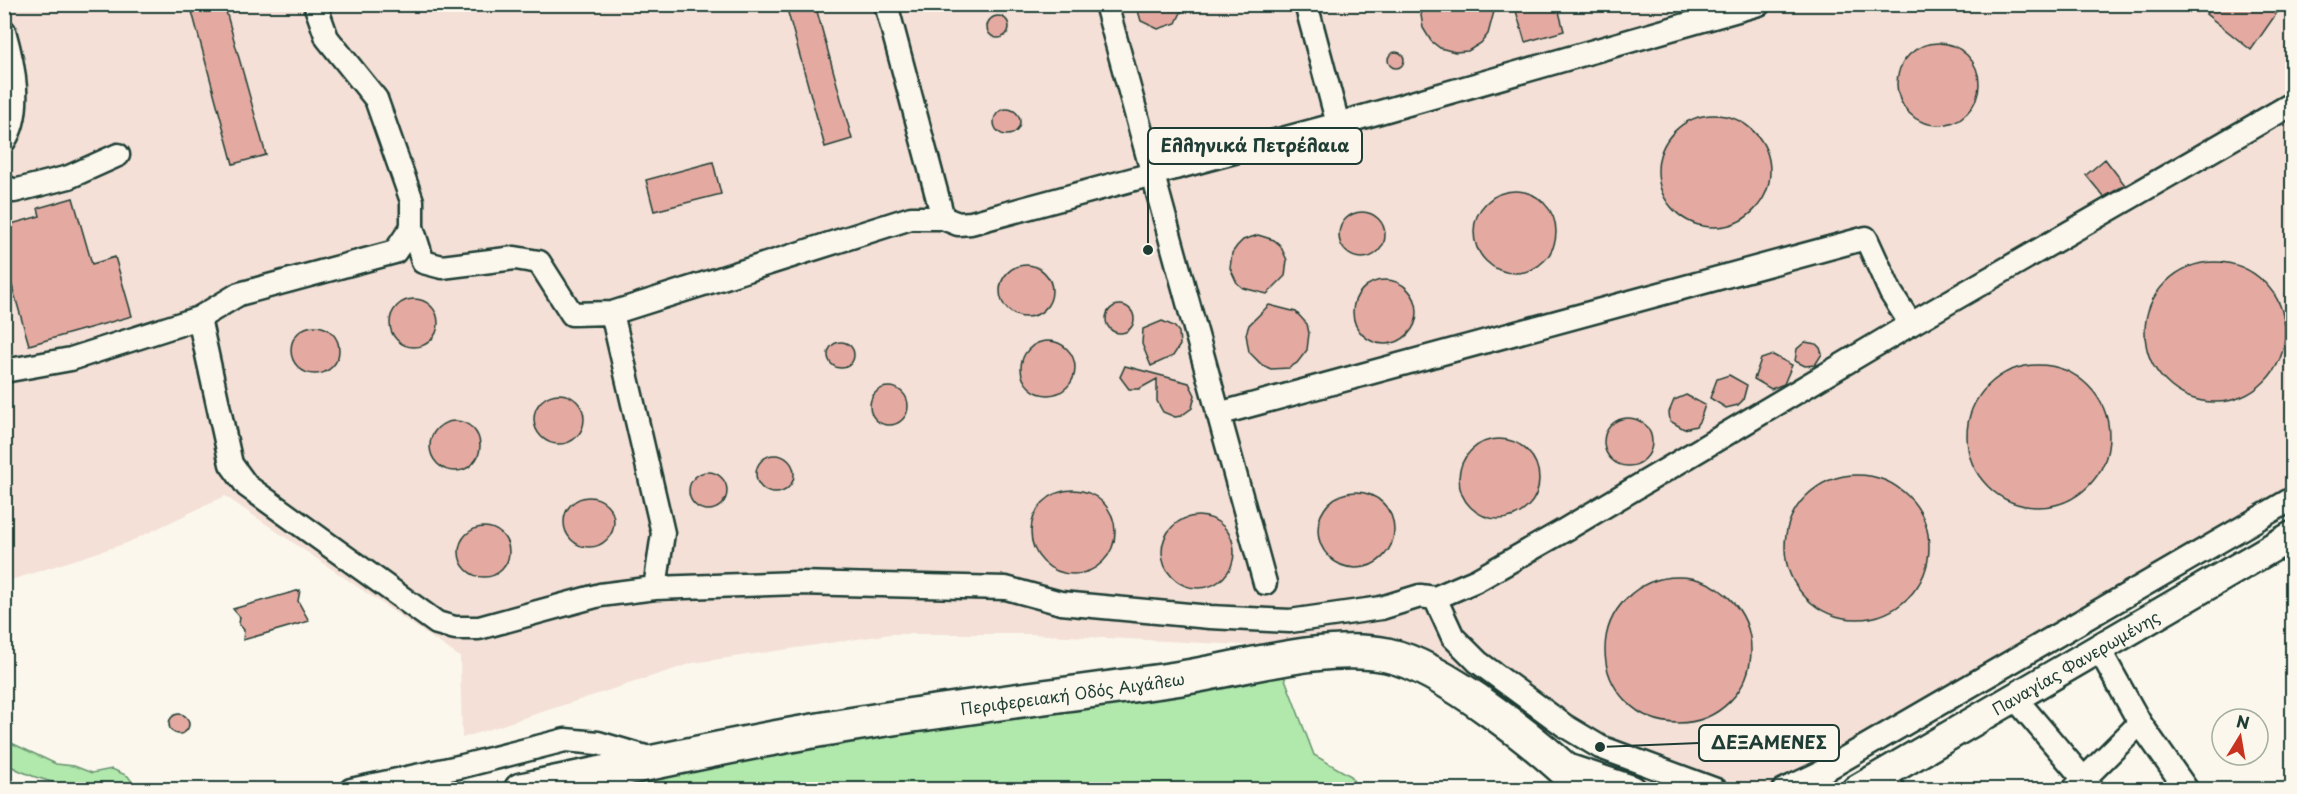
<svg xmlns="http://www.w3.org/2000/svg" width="2297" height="794" viewBox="0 0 2297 794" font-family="'Playpen Sans',sans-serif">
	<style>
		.built { fill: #f4e0d6 }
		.green { fill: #b1e8ab; stroke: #689270; stroke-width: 1.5 }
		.building { fill: #e4aaa1; stroke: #1f3d34; stroke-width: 1.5 }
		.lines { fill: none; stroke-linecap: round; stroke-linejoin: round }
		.minor-casing { stroke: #1f3d34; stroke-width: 27 }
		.major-casing { stroke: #1f3d34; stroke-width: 33 }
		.highway-casing { stroke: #1f3d34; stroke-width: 38 }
		.minor { stroke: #fbf7ec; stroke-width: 22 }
		.major { stroke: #fbf7ec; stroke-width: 28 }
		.highway { stroke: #fbf7ec; stroke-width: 33 }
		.labels { text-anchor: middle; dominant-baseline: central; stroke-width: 4.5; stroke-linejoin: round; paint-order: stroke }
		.street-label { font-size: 16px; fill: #1f3d34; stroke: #fbf7ec }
		.leader { fill: none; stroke: #1f3d34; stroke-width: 2 }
		.callout-dot { fill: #1f3d34; stroke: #fbf7ec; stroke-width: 2 }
		.callout { fill: #fbf7ec; stroke: #1f3d34; stroke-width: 2 }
		.callout-label { font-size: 18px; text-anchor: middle; font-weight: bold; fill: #1f3d34 }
	</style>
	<rect width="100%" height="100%" fill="#fbf7ec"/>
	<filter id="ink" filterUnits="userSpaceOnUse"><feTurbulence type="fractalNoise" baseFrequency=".0167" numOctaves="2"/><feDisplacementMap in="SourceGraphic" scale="12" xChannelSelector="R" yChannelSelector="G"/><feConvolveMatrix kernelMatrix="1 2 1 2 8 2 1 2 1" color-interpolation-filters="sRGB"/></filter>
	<g filter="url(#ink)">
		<path class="built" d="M5,5H2292V514L1819,789H1672L1622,771L1562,739L1423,647L1386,637L1312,640L1262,646L1029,634H891L693,663L462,738L460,657L225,496L127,543L5,582Z"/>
		<path class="green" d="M1282,671L1314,755L1351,776L1357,789L580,790L771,750Z
			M5,740L56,764L74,766L92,773L112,769L128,776L135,786L131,789C87,790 44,786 5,763Z"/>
		<path class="building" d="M190,4H224L266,155L233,164Z
			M802,4H815L852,139L825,147L787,9Z
			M1136,4H1185L1176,23L1158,29L1141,21Z
			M1424,4H1496L1488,34L1481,43L1468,51L1455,52L1440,48L1431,41L1423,28L1421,15Z
			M1514,4H1557L1564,31L1525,42Z
			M2213,4H2283L2251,50L2206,14Z
			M987 27a11 11 0 1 1 22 0a11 11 0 1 1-22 0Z
			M1897 84a41 41 0 1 1 82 0a41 41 0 1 1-82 0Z
			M1388 60a8 8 0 1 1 16 0a8 8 0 1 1-16 0Z
			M994 122a13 13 0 1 1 26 0a13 13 0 1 1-26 0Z
			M1658 171a56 56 0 1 1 112 0a56 56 0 1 1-112 0Z
			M2105,159L2125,185L2104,197L2086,175Z
			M713,162L721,194L654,211L646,180Z
			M1474 232a41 41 0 1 1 82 0a41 41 0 1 1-82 0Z
			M73,198L92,264L115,257L132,316L29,345L4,258V226L40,216L38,208Z
			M1339 235a23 23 0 1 1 46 0a23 23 0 1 1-46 0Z
			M1258,235L1274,240L1280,245L1287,260L1285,276L1267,294L1243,288L1237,283L1230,268L1232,253L1237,246L1243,240Z
			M2145 332a70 70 0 1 1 140 0a70 70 0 1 1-140 0Z
			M1000 291a26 26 0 1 1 52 0a26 26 0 1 1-52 0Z
			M1353 312a32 32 0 1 1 64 0a32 32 0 1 1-64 0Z
			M390 323a24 24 0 1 1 48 0a24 24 0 1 1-48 0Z
			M1269,305L1296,312L1307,324L1309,333L1307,350L1297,363L1289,368L1271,369L1262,365L1249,352L1246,334L1249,325Z
			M1106 319a14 14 0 1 1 28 0a14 14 0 1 1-28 0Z
			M1162,321L1174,326L1179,332L1180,345L1173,356L1151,366L1142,344L1143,329Z
			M291 350a24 24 0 1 1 48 0a24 24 0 1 1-48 0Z
			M1021 368a27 27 0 1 1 54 0a27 27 0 1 1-54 0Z
			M828 355a13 13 0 1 1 26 0a13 13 0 1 1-26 0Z
			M1805,342L1816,344L1820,348L1822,354L1815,365L1805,366L1795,361L1797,349Z
			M1773,355L1792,365L1784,384L1771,389L1754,379L1761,359Z
			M1967 436a71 71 0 1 1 142 0a71 71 0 1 1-142 0Z
			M1125,366L1189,383L1195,395L1192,408L1181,416L1175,417L1163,412L1157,401V379L1139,389H1129L1120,377Z
			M1729,375L1747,385L1743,400L1738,405L1726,408L1710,398L1717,379Z
			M870 406a19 19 0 1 1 38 0a19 19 0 1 1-38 0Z
			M534 419a25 25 0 1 1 50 0a25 25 0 1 1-50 0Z
			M1686,395L1705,405L1700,420L1696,426L1684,429L1670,421L1669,412L1674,400Z
			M1604 442a24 24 0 1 1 48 0a24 24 0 1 1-48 0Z
			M430 446a25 25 0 1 1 50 0a25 25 0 1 1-50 0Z
			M1459 479a40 40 0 1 1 80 0a40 40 0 1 1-80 0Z
			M756 474a19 19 0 1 1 38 0a19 19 0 1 1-38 0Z
			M689 491a19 19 0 1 1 38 0a19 19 0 1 1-38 0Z
			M1785 547a72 72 0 1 1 144 0a72 72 0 1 1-144 0Z
			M1031 532a42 42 0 1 1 84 0a42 42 0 1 1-84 0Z
			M1318 530a38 38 0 1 1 76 0a38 38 0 1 1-76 0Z
			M564 522a25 25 0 1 1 50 0a25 25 0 1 1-50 0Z
			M1162 552a36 36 0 1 1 72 0a36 36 0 1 1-72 0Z
			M459 552a25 25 0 1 1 50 0a25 25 0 1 1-50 0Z
			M1605 650a73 73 0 1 1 146 0a73 73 0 1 1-146 0Z
			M300,590L298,601L309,621L243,640L244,630L239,624L240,617L233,609Z
			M169 724a10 10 0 1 1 20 0a10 10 0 1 1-20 0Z"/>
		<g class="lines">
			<g class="minor-casing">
				<path id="minor" d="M315,4L327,38L376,99L412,201V227L423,262L442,267L515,258L539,262L572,314L612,313
					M886,4L943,218L958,224L971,223L1338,124L1759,4
					M1106,4L1265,583
					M1306,4L1338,124
					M4,31C13,63 24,111 4,141
					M4,186L14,191L69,177L118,155
					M199,318L231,464L247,486L437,623L455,628H479L600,595L655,588L663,533L612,313L911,218H943
					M4,371L71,359L199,318L239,294L395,252L412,227
					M1218,414L1866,238L1891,293L1911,324
					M655,588L798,583L1006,588L1061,603L1210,617L1290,621L1381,608L1420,596L1435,598L1453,637L1478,662L1565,726L1600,747L1716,790
					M1435,598L1477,580L1563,531L1911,324L2292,104
					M2099,649L2140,723L2187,790
					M2015,698L2093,790
					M1872,782L1894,790
					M351,790L463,766L565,740L598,743L656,760
					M1784,790L1818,774L2292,499
					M2073,790L2140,723"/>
			</g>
			<g class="major-casing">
				<g id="major">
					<path d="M1563,767L1632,790"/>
					<path id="s1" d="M1856,790L2292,536"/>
				</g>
			</g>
			<g class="highway-casing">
				<g id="highway">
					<path id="s2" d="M521,790C609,772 697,752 785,736C915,712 1045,698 1175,679C1238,670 1325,642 1387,655C1444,667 1544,748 1586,790"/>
				</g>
			</g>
			<use href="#minor" class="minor"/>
			<use href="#major" class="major"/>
			<use href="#highway" class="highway"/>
		</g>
	</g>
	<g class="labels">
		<g class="street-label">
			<text stroke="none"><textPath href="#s1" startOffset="254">Παναγίας Φανερωμένης</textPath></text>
			<text stroke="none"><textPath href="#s2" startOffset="560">Περιφερειακή Οδός Αιγάλεω</textPath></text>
		</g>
	</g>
	<path class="leader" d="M1148 250L1148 146M1600 747L1699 743"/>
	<g class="callout-dot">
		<circle cx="1148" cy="250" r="6"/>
		<circle cx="1600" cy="747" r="6"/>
	</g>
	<g class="callout">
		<rect x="1148" y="128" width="214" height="36" rx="6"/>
		<rect x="1699" y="725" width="140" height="36" rx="6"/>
	</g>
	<g class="callout-label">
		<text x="1255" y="152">Ελληνικά Πετρέλαια</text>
		<text x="1769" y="749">ΔΕΞΑΜΕΝΕΣ</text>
	</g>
	<rect width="2297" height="794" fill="none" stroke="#fbf7ec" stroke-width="24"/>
	<rect x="12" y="12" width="2273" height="770" fill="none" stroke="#1f3d34" stroke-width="2" filter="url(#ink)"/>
	<g transform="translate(2240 737) rotate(11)"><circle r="28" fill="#fbf7ec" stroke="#a3ada2" stroke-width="1.5"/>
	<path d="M0-4.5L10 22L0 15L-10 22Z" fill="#c8321e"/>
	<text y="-9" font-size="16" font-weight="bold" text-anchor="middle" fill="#1f3d34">N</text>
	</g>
</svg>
